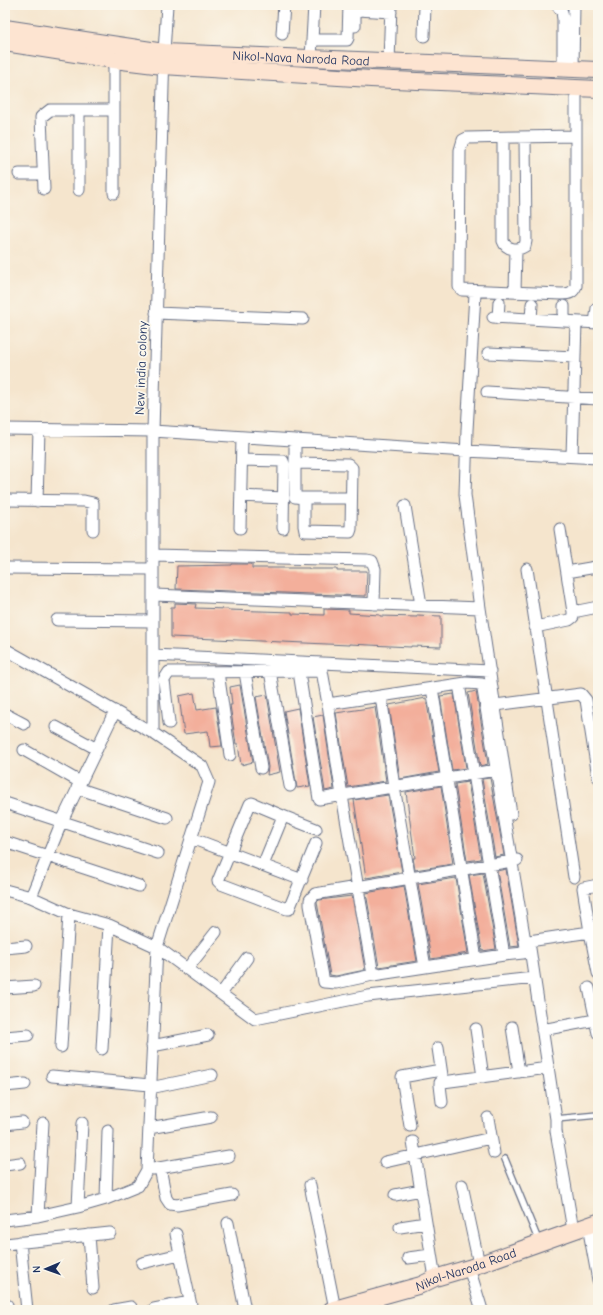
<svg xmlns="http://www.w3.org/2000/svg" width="603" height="1315" viewBox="0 0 603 1315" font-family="'Comic Neue',sans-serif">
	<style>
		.building { fill: #f3af9b }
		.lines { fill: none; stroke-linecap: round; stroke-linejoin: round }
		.lane-casing { stroke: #676f85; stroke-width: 8 }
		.street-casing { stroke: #676f85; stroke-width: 13 }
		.secondary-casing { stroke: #676f85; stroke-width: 18 }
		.lane { stroke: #fff; stroke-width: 5.5 }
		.street { stroke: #fff; stroke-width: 11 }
		.secondary { stroke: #fde4d1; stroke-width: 16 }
		.labels { text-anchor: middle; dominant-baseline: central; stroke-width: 3.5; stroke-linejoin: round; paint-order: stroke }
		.street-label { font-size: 13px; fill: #1b2f5e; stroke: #fbf7ec }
	</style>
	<rect width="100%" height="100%" fill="#fbf7ec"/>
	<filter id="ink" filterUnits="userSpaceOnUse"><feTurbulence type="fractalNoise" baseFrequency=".025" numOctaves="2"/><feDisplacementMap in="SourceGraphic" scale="8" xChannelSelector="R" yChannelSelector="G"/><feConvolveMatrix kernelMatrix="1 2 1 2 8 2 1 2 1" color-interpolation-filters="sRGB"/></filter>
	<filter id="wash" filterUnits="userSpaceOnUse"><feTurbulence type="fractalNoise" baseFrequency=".012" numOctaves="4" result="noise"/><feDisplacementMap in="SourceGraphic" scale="16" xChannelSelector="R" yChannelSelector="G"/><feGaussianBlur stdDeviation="0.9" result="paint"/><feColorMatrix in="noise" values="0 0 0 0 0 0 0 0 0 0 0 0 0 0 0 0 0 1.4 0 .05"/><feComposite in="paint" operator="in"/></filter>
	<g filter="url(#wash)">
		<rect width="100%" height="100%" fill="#f5e5cd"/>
		<g id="blocks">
			<path class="building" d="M232,564H252V568H309V569H337V571H367L366,596L176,589L177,566L232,565Z
				M175,603L196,604L195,608L228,609V610L292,612V614L324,615V609L349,610V613L380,615V616L417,617V615L441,616V647L411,646V647L349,644V645L171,637V607H175Z
				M240,685L253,762L241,765L238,744H236L230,705H232L230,687Z
				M476,691L488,764L480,766L468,693Z
				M194,693L197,710L216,707L222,746L210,747L208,731L184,734L179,696Z
				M454,694L466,768L452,770L440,696Z
				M267,695L280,772L267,775L268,767L256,697Z
				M426,698L439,772L400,779L389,705Z
				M375,707L386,781L348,787L336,713Z
				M298,708L310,786L297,788L284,711Z
				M323,715L334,789L325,791L313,717Z
				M490,778L504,855L495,857L482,779Z
				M468,782L481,859L467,861L455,784Z
				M441,786L453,864L415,870L413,858H415L406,792Z
				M388,795L402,872L366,878L354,800Z
				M506,869L519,946L510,947L497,871Z
				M483,873L496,949L482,951L469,875Z
				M456,878L468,953L431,959L418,884Z
				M404,886L417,961L379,967L366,893Z
				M352,896L365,970L336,976L330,975L317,902L319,900Z"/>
		</g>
	</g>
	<g filter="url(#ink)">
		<use href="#blocks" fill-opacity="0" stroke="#676f85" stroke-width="1"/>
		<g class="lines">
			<g class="lane-casing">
				<path id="lane" d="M556,1119L598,1115
					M505,1159L539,1242"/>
			</g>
			<g class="street-casing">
				<path id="street" d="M557,5L562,12L563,19V68
					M355,26V13L358,10L391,12
					M282,34L284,5
					M424,36L425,5
					M312,40H347L348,38L349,5
					M311,58L314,5
					M389,61L391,6
					M573,69L574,5
					M575,136L467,138L463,140L460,150L459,282V287L462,290L562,294C569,294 573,293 576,286V89
					M503,138V241C506,250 518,251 525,246L526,241L525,137
					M19,174H42
					M44,189L41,117L50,110H114
					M79,190V110
					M114,193V60
					M515,292L516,249
					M475,294L467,430L465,495L480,608L511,814
					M156,313L303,319
					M493,317L598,323
					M498,318L499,302
					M531,319L532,304
					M564,321V306
					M595,323L597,308
					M488,353L575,357
					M487,392L598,399
					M5,429L153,431L466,451L598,458
					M295,440V497L304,498H351
					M572,456L576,322
					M242,460L283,461L284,464L283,528
					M295,463L348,464L352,468L351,529L350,532L305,531L304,526V498
					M241,496L284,498
					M5,500L84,501L93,503V530
					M37,501L39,430
					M405,506L421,605
					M240,528L242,437
					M153,555L367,560L372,561L375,569L374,604
					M5,568L153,569
					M527,569L574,877
					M567,572L596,567
					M154,595L480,608
					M573,612L598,607
					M57,620L153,621
					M535,627L569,620L573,617V612L560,529
					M5,649L153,733L202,766L209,782L157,947L147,1170L138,1186L106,1199L78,1207L38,1216L5,1220
					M153,655L490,671
					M270,671L290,786
					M218,672L230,755
					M245,672L261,768
					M299,672L319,799L502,769
					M459,684L504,955
					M432,688L476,959
					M381,696L394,787L425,967
					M328,704L342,796L373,975
					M495,705L581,694L586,700L598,777
					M5,714L24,724
					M169,723L164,680L169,672L322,671L328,704L466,683L482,684C496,772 512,859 526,947L523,953L504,955L373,975L336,983L324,982L310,905V900L315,894L512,861L517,860
					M56,727L97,749
					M153,733V431L164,52L167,5
					M24,750L80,782
					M77,788L167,818
					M5,803L158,853
					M283,816L316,829
					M191,838L302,880
					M5,842L139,886
					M263,865L283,816L252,803L250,804L218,881L221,884L287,909H289L316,843
					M5,890L31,897L69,914L109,925L157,947L255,1019L368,996L534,978
					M31,897L62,821L115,711
					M590,932L583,888L598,885
					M529,941L590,932L598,973
					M529,942L556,1119V1131L573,1230
					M5,948L26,946
					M187,969L216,932
					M5,988L34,986
					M589,988L594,1012
					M221,994L247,958
					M512,1027L519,1072
					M476,1029L483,1077
					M542,1030L595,1020L598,1033
					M5,1037L28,1035
					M152,1046L208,1035
					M61,1047L69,914
					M438,1048L443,1082L548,1068
					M102,1049L109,925
					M52,1076L150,1085
					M5,1086L25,1084
					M150,1088L212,1075
					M442,1102L440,1085V1083L443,1082
					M488,1118L494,1153
					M5,1124L22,1122
					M410,1126L402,1077L441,1070
					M149,1128L211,1117
					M413,1142L435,1278
					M385,1162L491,1138
					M5,1165L20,1163
					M160,1168L166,1198L170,1204L177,1205L232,1195
					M153,1169L229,1156
					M310,1185L335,1309
					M462,1185L479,1264
					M395,1195L421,1190
					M106,1199L108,1131
					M78,1207L82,1123
					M38,1216L43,1123
					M228,1223L245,1310
					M588,1226L598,1280
					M400,1227L426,1223
					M176,1234L180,1254
					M89,1235L93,1288
					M20,1242L27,1310
					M5,1244L110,1233
					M408,1258L431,1255
					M142,1263L180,1254L192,1310
					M469,1268L482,1310
					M5,1305H7
					M154,1309L190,1302
					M114,1310L131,1307"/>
			</g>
			<g class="secondary-casing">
				<g id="secondary">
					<path id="s1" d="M5,28L164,52L598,70"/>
					<path d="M5,43L114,60L163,66L371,79L598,89"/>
					<path id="s2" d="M331,1310L421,1285L435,1278L469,1268L598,1222"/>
				</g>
			</g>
			<use href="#lane" class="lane"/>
			<use href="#street" class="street"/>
			<use href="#secondary" class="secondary"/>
		</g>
	</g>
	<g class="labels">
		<g class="street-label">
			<text stroke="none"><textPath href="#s1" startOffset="298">Nikol-Nava Naroda Road</textPath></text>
			<text transform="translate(141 368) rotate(-88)">New india colony</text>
			<text stroke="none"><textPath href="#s2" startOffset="141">Nikol-Naroda Road</textPath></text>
		</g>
	</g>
	<rect width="603" height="1315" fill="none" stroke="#fbf7ec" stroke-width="20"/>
	<g transform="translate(46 1269) rotate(268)" stroke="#fbf7ec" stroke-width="3" paint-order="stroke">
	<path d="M0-3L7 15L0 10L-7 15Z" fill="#1b2f5e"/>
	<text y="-6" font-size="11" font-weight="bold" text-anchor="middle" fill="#1b2f5e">N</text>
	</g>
</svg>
